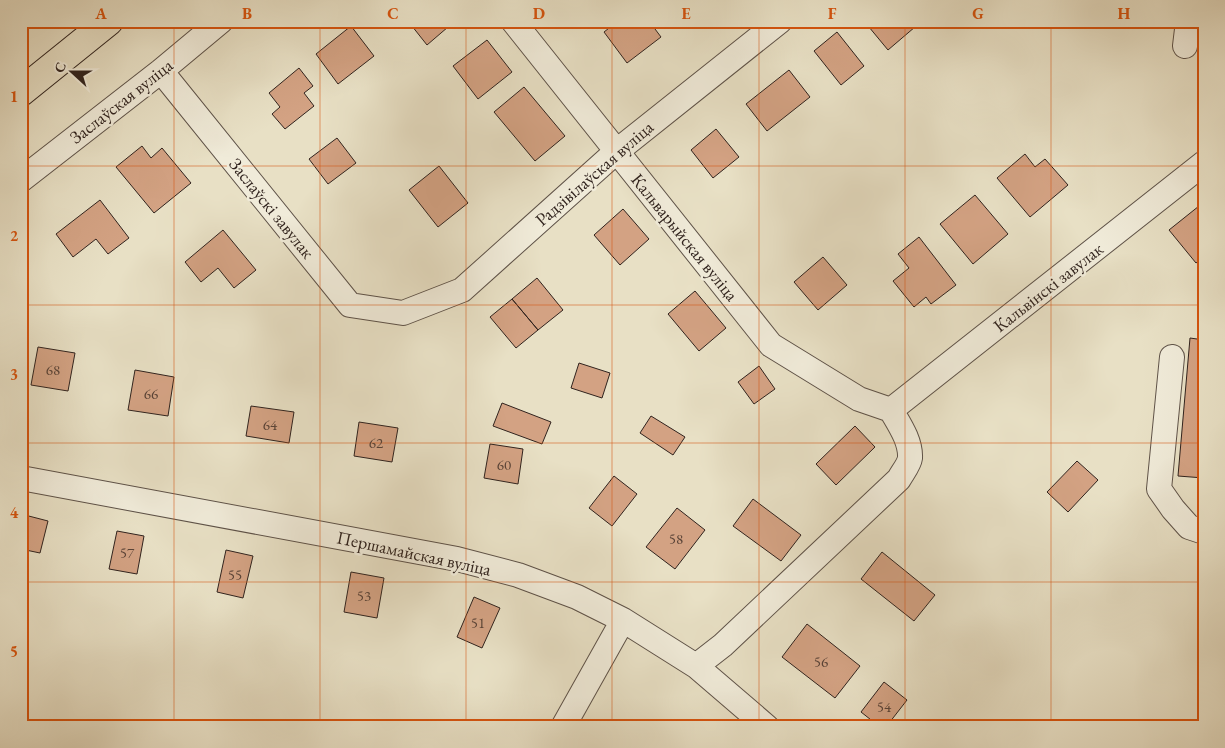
<svg xmlns="http://www.w3.org/2000/svg" width="1225" height="748" viewBox="0 0 1225 748" font-family="'EB Garamond',serif">
	<style>
		.building { fill: #d3a283; stroke: #30231e }
		.lines { fill: none; stroke-linecap: round; stroke-linejoin: round }
		.minor-casing { stroke: #5e5248; stroke-width: 26 }
		.major-casing { stroke: #30231e; stroke-width: 30 }
		.minor { stroke: #f0ebd9; stroke-width: 24 }
		.major { stroke: #e8e0c5; stroke-width: 28 }
		.grid { fill: none; stroke: #d6540e; stroke-width: 1; stroke-opacity: 0.55 }
		.labels { text-anchor: middle; dominant-baseline: central; stroke-width: 5; stroke-linejoin: round; paint-order: stroke }
		.number-label { font-size: 15px; fill: #594337 }
		.street-label { font-size: 18px; fill: #30231e; stroke: #f0ebd9 }
		.neatline { fill: none; stroke: #d6540e; stroke-width: 2 }
		.grid-label { font-size: 16px; text-anchor: middle; font-weight: bold; fill: #d6540e }
	</style>
	<rect width="100%" height="100%" fill="#e8e0c5"/>
	<filter id="stains"><feTurbulence type="fractalNoise" baseFrequency=".004" numOctaves="4"/><feColorMatrix values="0 0 0 0 .2 0 0 0 0 .09 0 0 0 0 .02 0 0 0 .5 -.17"/></filter>
	<radialGradient id="worn" r=".72"><stop offset=".6" stop-color="#630" stop-opacity="0"/><stop offset="1" stop-color="#630" stop-opacity=".3"/></radialGradient>
	<path class="building" d="M408,21H455L427,45Z
		M618,21H649L661,37L627,63L604,32Z
		M864,21H922L888,50Z
		M351,26L374,56L338,84L316,54Z
		M837,32L864,66L841,85L814,51Z
		M487,40L512,72L478,99L453,66Z
		M299,68L313,86L304,93L314,106L285,129L272,114L280,107L269,93Z
		M789,70L810,97L767,131L746,104Z
		M524,87L565,136L535,161L494,112Z
		M716,129L739,157L713,178L691,150Z
		M337,138L356,163L328,184L309,159Z
		M142,146L151,158L162,148L191,183L154,213L116,167Z
		M1025,154L1035,167L1045,159L1068,185L1030,217L997,178Z
		M439,166L468,203L438,227L409,190Z
		M975,195L1008,234L973,264L940,224Z
		M100,200L129,238L108,254L96,239L73,257L56,234Z
		M1204,202V257L1196,263L1169,230Z
		M623,209L649,239L620,265L594,235Z
		M223,230L256,270L234,288L218,268L201,282L185,262Z
		M919,237L956,285L931,304L926,297L914,307L893,281L909,268L898,254Z
		M823,257L847,285L818,310L794,282Z
		M537,278L563,310L538,330L512,299Z
		M695,291L726,328L699,351L668,314Z
		M512,299L538,330L516,348L490,317Z
		M1190,338L1204,340V478L1178,476Z
		M38,347L75,353L68,391L31,385Z
		M579,363L610,373L602,398L571,388Z
		M759,366L775,389L754,404L738,382Z
		M135,370L174,377L168,416L128,410Z
		M502,403L551,422L542,444L493,426Z
		M251,406L294,412L289,443L246,436Z
		M651,416L685,437L673,455L640,433Z
		M359,422L398,428L392,462L354,456Z
		M855,426L875,447L836,485L816,464Z
		M490,444L523,449L518,484L484,478Z
		M1077,461L1098,480L1068,512L1047,492Z
		M614,476L637,494L612,526L589,508Z
		M753,499L801,535L781,561L733,526Z
		M677,508L705,530L675,569L646,547Z
		M21,514L48,521L40,553L21,549Z
		M117,531L144,536L137,574L109,569Z
		M226,550L253,556L243,598L217,592Z
		M882,552L935,595L914,621L861,579Z
		M351,572L384,578L377,618L344,612Z
		M474,597L500,608L482,648L457,637Z
		M807,624L860,666L835,698L782,657Z
		M884,682L907,700L886,727H880L861,712Z"/>
	<g class="lines">
		<g class="minor-casing">
			<path id="minor" d="M513,21L771,345L859,399L891,410
				M1185,46L1188,21
				M161,71L350,305L403,313L462,290L617,151L780,21
				M21,180L161,71L221,21
				M1172,357L1159,489L1173,509L1189,527L1204,532
				M891,410L1204,163
				M21,478L457,559L518,575L577,597L623,620L696,666L767,727
				M696,666L723,645L899,479C902,473 909,465 910,458C911,441 899,424 891,410
				M563,727L623,620"/>
		</g>
		<g class="major-casing">
			<path id="major" d="M21,92L109,21"/>
		</g>
		<use href="#minor" class="minor"/>
		<use href="#major" class="major"/>
	</g>
	<path class="grid" d="M174,21V727M320,21V727M466,21V727M612,21V727M759,21V727M905,21V727M1051,21V727M21,166H1204M21,305H1204M21,443H1204M21,582H1204"/>
	<g class="labels">
		<g class="number-label">
			<text x="53" y="369">68</text>
			<text x="151" y="393">66</text>
			<text x="270" y="424">64</text>
			<text x="376" y="442">62</text>
			<text x="504" y="464">60</text>
			<text x="676" y="538">58</text>
			<text x="127" y="552">57</text>
			<text x="235" y="574">55</text>
			<text x="364" y="595">53</text>
			<text x="478" y="622">51</text>
			<text x="821" y="661">56</text>
			<text x="884" y="706">54</text>
		</g>
		<g class="street-label">
			<text transform="translate(121 101) rotate(-38)">Заслаўская вуліца</text>
			<text transform="translate(594 173) rotate(-41)">Радзівілаўская вуліца</text>
			<text transform="translate(272 208) rotate(51)">Заслаўскі завулак</text>
			<text transform="translate(685 237) rotate(51)">Кальварыйская вуліца</text>
			<text transform="translate(1048 287) rotate(-38)">Кальвінскі завулак</text>
			<text transform="translate(414 553) rotate(12)">Першамайская вуліца</text>
		</g>
	</g>
	<rect width="1225" height="748" fill="none" stroke="#e8e0c5" stroke-width="55"/>
	<g transform="translate(72 72) rotate(291)" stroke="#f0ebd9" stroke-width="4" paint-order="stroke">
	<path d="M0-4L9 19L0 12L-9 19Z" fill="#30231e"/>
	<text y="-8" font-size="14" font-weight="bold" text-anchor="middle" fill="#30231e">С</text>
	</g>
	<rect x="28" y="28" width="1170" height="692" class="neatline"/>
	<g class="grid-label">
		<text x="101" y="19">A</text>
		<text x="247" y="19">B</text>
		<text x="393" y="19">C</text>
		<text x="539" y="19">D</text>
		<text x="686" y="19">E</text>
		<text x="832" y="19">F</text>
		<text x="978" y="19">G</text>
		<text x="1124" y="19">H</text>
		<text x="14" y="102">1</text>
		<text x="14" y="241">2</text>
		<text x="14" y="380">3</text>
		<text x="14" y="518">4</text>
		<text x="14" y="657">5</text>
	</g>
	<rect width="100%" height="100%" filter="url(#stains)"/>
	<rect width="100%" height="100%" fill="url(#worn)"/>
</svg>
